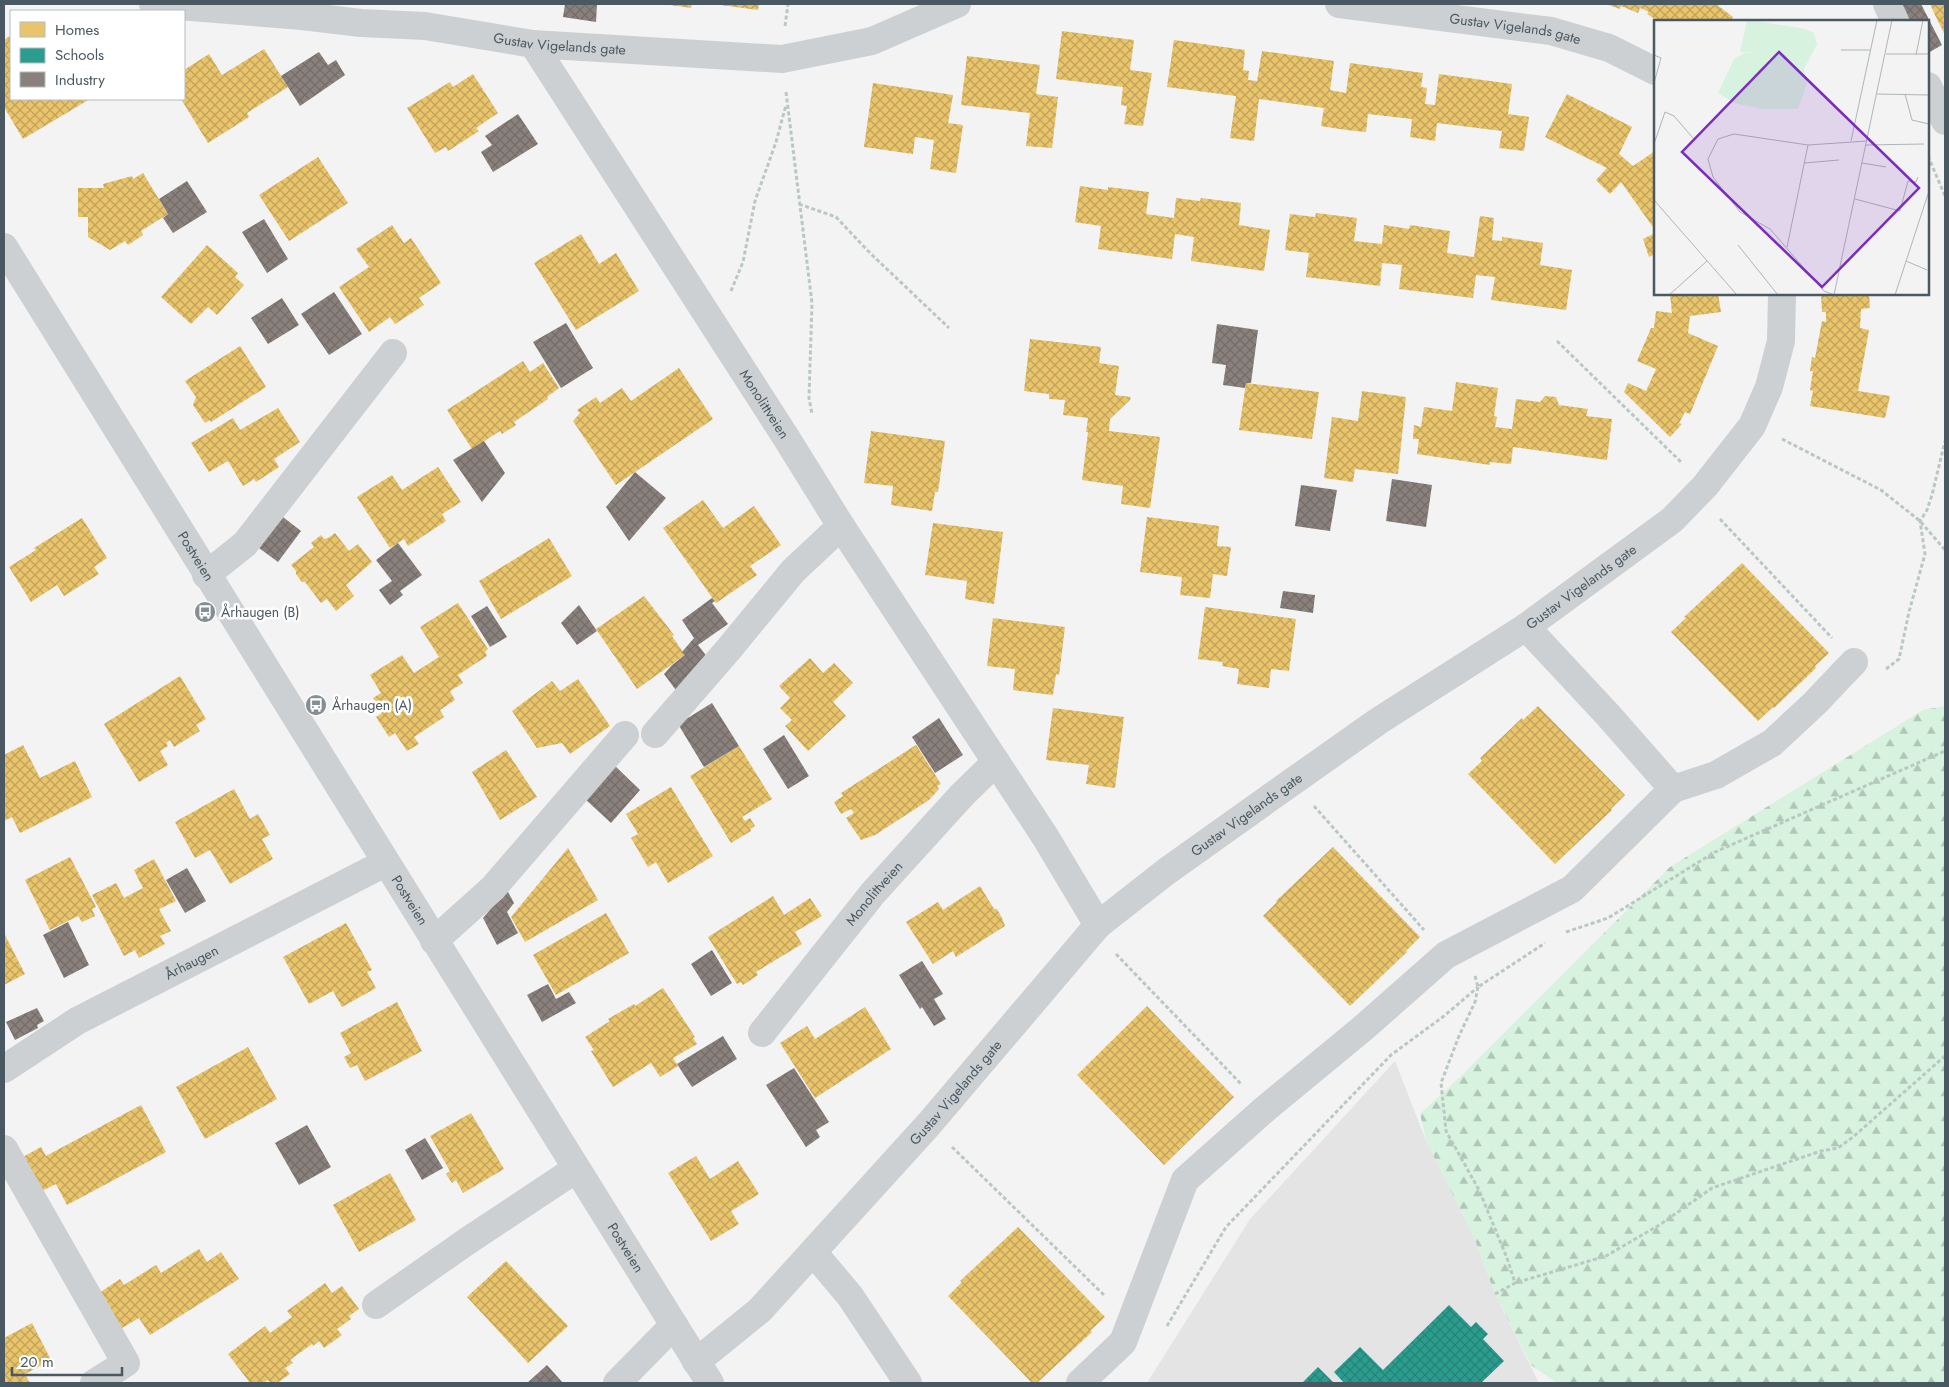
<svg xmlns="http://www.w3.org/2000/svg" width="1949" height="1387" viewBox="0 0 1949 1387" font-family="Jost,sans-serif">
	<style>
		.education { fill: #e5e4e5 }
		.forest { fill: url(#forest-firs) }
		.homes { fill: url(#homes-cross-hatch) }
		.schools { fill: url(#schools-cross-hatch) }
		.industry { fill: url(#industry-cross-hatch) }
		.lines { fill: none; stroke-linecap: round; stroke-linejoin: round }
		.path { stroke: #bac8c2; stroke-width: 3; stroke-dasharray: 4 2.5; stroke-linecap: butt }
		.minor { stroke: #cdd0d2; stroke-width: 28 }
		.labels { text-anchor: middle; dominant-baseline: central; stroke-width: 5; stroke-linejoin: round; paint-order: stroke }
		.street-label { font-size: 14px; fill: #495861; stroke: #fff }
		.poi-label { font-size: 14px; fill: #495861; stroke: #fff; text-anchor: start }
		.inset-road { fill: none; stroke: #afb5b9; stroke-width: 1 }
		.view { fill: #7b2cbf; fill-opacity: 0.15; stroke: #7b2cbf; stroke-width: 2.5 }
		.inset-edge { fill: none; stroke: #495861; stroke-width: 2.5 }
	</style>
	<defs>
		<pattern id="forest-firs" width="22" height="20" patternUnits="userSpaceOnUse" patternTransform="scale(1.25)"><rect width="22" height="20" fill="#d7f2df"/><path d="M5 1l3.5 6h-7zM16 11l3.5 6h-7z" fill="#b0c7b8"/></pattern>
		<pattern id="homes-cross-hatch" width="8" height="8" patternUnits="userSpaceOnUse" patternTransform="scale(1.25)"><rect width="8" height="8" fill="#e9c46a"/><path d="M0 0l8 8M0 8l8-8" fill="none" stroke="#bfa25b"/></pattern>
		<pattern id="schools-cross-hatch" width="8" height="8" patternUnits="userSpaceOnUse" patternTransform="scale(1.25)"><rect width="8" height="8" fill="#2a9d8f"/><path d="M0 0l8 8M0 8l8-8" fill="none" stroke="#268378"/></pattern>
		<pattern id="industry-cross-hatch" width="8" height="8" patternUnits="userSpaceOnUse" patternTransform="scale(1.25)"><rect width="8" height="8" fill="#8a817c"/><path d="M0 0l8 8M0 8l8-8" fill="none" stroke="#736c69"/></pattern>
	</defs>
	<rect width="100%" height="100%" fill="#f3f3f3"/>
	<path class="education" d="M1395,1061L1427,1143L1474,1237L1495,1294L1539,1383H1147L1250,1219Z"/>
	<path class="forest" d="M1945,706V1383H1557L1531,1365L1495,1294L1474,1237L1427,1143L1420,1114L1462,1075L1670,867L1923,710Z"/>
	<path class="homes" d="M663,4H692L691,8Z
		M713,4H759L758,10Z
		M1606,4H1716L1733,17L1730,21H1658L1647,14L1649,12L1640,8L1638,13L1621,6L1620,9Z
		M1930,4H1945V35L1935,15Z
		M1062,31L1134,40L1130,70L1152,73L1143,126L1124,124L1127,106L1121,105L1123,87L1056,79Z
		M11,35V99H90L23,139L4,107V40Z
		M1174,40L1245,50L1243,70L1249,71L1248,80L1257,81L1262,51L1334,61L1330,90L1346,93L1350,63L1423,73L1421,87L1427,88L1425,104L1435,105L1439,74L1512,84L1508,114L1529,117L1524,151L1499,148L1502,131L1437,123L1435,141L1410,137L1412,119L1368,114L1366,132L1346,130L1321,126L1324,108L1259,99L1254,141L1230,138L1236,96L1167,87Z
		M264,49L288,87L247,113L249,117L208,143L181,99H184V70L209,54L222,75Z
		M967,56L1040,65L1036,94L1058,97L1052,148L1026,146L1030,113L961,105Z
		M473,74L498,113L476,128L479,131L448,151L446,147L435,153L407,108L450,82L453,87Z
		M873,83L953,95L948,123L963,125L956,173L930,169L934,140L915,137L913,154L864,147Z
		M1567,94L1632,127L1619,154L1633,166L1655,151V230L1621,182L1610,194L1596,180L1607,168L1545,137Z
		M318,157L348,203L289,241L259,195Z
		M143,173L168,214L141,231L143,235L128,245L125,241L110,250L88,237V217H78V188H104L103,184L132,176L133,179Z
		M1080,186L1108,190V187L1149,192L1146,214L1174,218L1176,198L1200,201L1201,198L1241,203L1239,225L1270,230L1264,271L1191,261L1194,237L1175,234L1172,259L1098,249L1101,226L1075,222Z
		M1316,213L1357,218L1354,241L1382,244L1384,225L1409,229L1410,225L1450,231L1447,253L1474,257L1480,216L1494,218L1492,240L1502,241V237L1543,243L1540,265L1572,270L1566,310L1491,300L1495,277L1476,275L1473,298L1399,289L1402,265L1382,263L1380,286L1306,277L1309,253L1285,250L1290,214L1315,217Z
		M392,225L404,243L411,238L441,283L419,298L424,305L395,324L390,317L369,332L339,287L369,267L356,249Z
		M1655,233V254L1649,257L1643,239Z
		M581,234L599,264L616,253L639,291L576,330L534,263Z
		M207,245L238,273L235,277L244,285L217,315L208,307L191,324L161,297Z
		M1670,294H1718L1721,312L1690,316L1688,333L1718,346L1690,414L1685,412L1679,423L1682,424L1670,437L1624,392L1628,383L1646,391L1656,369L1637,361L1651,328H1654L1656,311L1672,313Z
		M1821,294H1869L1870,308L1861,309L1860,328L1869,330L1858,391L1890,396L1885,418L1810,406L1813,391L1810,390L1813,371H1810L1812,357L1815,358L1822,321L1826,322V312H1822Z
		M1030,339L1101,347L1099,363L1119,366L1115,395L1131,397L1130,400L1110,419L1109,431L1160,437L1150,508L1121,504L1123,486L1082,480L1088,432H1086L1088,418L1063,415L1065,400L1049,399V394L1024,391Z
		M240,346L266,387L211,422L210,420L205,423L193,405L196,397L185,381Z
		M523,361L530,372L543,363L559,388L547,397L548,399L514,422L516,425L502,434L500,431L472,449L447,410Z
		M679,368L713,419L616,485L573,421L580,413L577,410L596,397L600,403L622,388L631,401Z
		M1456,382L1498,388L1494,416L1497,417L1495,427L1512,429L1516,399L1540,402L1545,396L1556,397L1559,405L1588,409L1586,416L1612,419L1607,460L1513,447L1511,464L1490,462V465L1417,454L1419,439H1413L1414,425L1421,427L1424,407L1452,411Z
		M1246,383L1319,392L1312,439L1239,430Z
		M1362,391L1406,397L1398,474L1355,469L1353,482L1324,478L1332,417L1358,421Z
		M278,408L300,442L274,459L279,467L256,482L254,479L243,486L228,461L209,472L191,443L233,418L240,430Z
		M871,431L945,441L938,492H935L932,511L891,505L893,486L864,483Z
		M438,467L461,502L442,514L446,521L408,546L404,539L390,548L357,497L392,475L402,490Z
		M703,500L723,528L754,506L781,545L750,566L757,575L716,603L663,528Z
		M1147,517L1219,526L1217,546L1231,547L1227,576L1213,574L1210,598L1180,595L1182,577L1140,572Z
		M82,518L107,558L94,567L99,574L64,596L57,585L31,602L9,567L36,550L34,548Z
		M933,523L1003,532L994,604L965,599L967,581L925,575Z
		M335,533L349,551L358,544L372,562L346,585L354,596L336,611L327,599L321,603L305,582H302L296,574V571L291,565L314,547L311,543L321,535L324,539L328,538Z
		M549,538L572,576L501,619L479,581Z
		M1742,563L1829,653L1815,666L1816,668L1774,708L1773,707L1758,721L1671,632L1686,618L1684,617Z
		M644,596L674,635L672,636L685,655L637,689L596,629Z
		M458,603L488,649L485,652L487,656L458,675L463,683L450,691L455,700L440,710L444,717L414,737L419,744L407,751L395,733L389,737L376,717L382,713L373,698L381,693L370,675L402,655L414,673L439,657L420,627Z
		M1205,607L1296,619L1289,671L1271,669L1269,688L1237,684L1239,669L1222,666L1223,662L1198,659Z
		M993,618L1065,627L1059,675L1056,674L1053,695L1013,690L1015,669L987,666Z
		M810,658L823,673L834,663L853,683L833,702L846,716L808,751L785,726L792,720L780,708L790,698L779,686Z
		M180,676L206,719L196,725L200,731L174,747L170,740L166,743L168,746L160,751L168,765L139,782L104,724Z
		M578,679L610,726L570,754L562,743L537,748L512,711L552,681L560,691Z
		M1538,706L1625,795L1611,809L1612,810L1555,864L1468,774L1482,761L1480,758L1522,718L1523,720Z
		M1053,708L1124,717L1115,788L1086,784L1089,765L1046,760Z
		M23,745L40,778L75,761L92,797L20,833L12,817L4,821V755Z
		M916,745L941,784L937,786L939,789L929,800L875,835L861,840L846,818L854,813L851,809L841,814L834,802L843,796L841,793Z
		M739,746L772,799L742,817L745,821L750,818L755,826L750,829L751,831L731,843L690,776Z
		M506,750L537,797L500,820L472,772Z
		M671,787L713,856L668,883L656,862L648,867L631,838L638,834L626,814Z
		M234,789L250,819L258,814L270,835L262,839L273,859L230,884L210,850L195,858L175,822Z
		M1333,847L1420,937L1406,951L1407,952L1350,1006L1263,916L1277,902L1276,901Z
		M568,848L598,900L525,942L511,917Z
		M70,857L96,907L92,909L95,916L82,922L78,916L50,930L25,880Z
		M154,859L176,901L159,909L171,931L160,936L165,944L139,958L135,950L124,956L92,895L116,883L124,898L143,888L134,870Z
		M980,886L994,909H997L1002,918L1005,926L956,957L953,951L933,964L906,922L938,902L943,910Z
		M773,896L784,915L810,898L822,916L795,932L802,944L756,972L758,975L743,985L741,982L737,984L708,937Z
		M606,913L629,953L556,995L533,955Z
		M346,923L372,970L367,972L376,988L342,1007L333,991L309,1004L283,957Z
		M4,933L25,974L4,985Z
		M663,988L695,1037L693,1038L697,1044L673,1058L678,1066L660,1077L651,1063L613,1087L591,1051L594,1050L585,1037L610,1021L608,1019L634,1004L635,1006Z
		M397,1002L422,1051L365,1081L357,1065L350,1068L344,1057L351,1053L340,1033Z
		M1147,1006L1234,1097L1164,1165L1077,1075Z
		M865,1007L891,1049L815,1098L780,1043L807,1026L815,1039Z
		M248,1047L277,1099L205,1139L176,1087Z
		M141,1105L166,1152L67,1205L56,1184L38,1193L19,1159L41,1147L46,1156Z
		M471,1113L504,1169L463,1193L456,1180L452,1183L446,1174L450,1171L430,1136Z
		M696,1156L710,1179L738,1161L759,1194L731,1211L739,1224L711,1241L668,1173Z
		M390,1173L416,1220L359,1252L333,1205Z
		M1018,1227L1105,1317L1090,1331L1092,1332L1037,1383H1032L948,1296L962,1282L960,1281Z
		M199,1249L207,1262L221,1252L239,1279L150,1335L139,1318L122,1328L99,1293L120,1279L124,1285L156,1265L161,1273Z
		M506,1261L568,1326L528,1363L467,1297Z
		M325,1283L332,1293L342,1286L359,1309L349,1316L351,1319L337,1329L342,1335L324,1348L319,1341L313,1346L312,1344L290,1360L293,1363L285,1368L290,1374L277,1383H271L268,1380L263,1383H250L228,1354L265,1326L270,1333L292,1317L287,1311Z
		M32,1323L51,1360L25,1374L30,1383H4V1338Z"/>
	<path class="schools" d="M1449,1305L1471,1327L1476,1322L1488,1334L1483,1339L1504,1361L1481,1383H1344L1334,1372L1360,1347L1383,1370Z
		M1318,1367L1333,1382L1332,1383H1302Z"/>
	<path class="industry" d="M565,4H597L596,22L563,17Z
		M1901,4H1921L1942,45L1928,53V21H1910Z
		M319,52L328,65L336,60L345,75L300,106L281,76Z
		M518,114L538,144L493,172L481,152L492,145L485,136Z
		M187,181L207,212L173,233L163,218L168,214L159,199Z
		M264,219L288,259L267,273L242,232Z
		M334,292L362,334L329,355L301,314Z
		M282,298L299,325L268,344L251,318Z
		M566,323L593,368L561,388L533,342Z
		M1217,324L1258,330L1251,383H1246L1245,388L1223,385L1226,365L1212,363Z
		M484,441L505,473L482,502L453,460Z
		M635,472L666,498L629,541L606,507Z
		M1392,479L1432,485L1426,527L1386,521Z
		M1301,485L1337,490L1330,531L1295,526Z
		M283,517L301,531L278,562L259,548Z
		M398,543L422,575L400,591L403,595L390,605L379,590L392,581L376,560Z
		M1283,591L1315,595L1313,613L1280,608Z
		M712,598L715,601L712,603L728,624L698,645L708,658L678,693L664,674L672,665L685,655L682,652L694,638L682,620Z
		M579,605L597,631L577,645L561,623Z
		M487,606L507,637L490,647L471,616Z
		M712,703L739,746L704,767L678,724Z
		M939,718L963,755L935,773L912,737Z
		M784,735L809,776L788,789L763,749Z
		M614,765L640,790L611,823L584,798Z
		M187,868L206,901L185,913L166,880Z
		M507,890L514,903L507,912L518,933L497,945L483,918Z
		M68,922L89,965L64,978L43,935Z
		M712,950L732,983L711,996L691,964Z
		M922,961L943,994L934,999L946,1019L934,1026L922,1007L920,1009L899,975Z
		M548,984L556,999L569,992L576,1003L542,1022L527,995Z
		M37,1008L44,1021L37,1025L38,1028L15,1040L6,1022Z
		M723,1036L737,1059L692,1087L677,1064Z
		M794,1068L829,1122L816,1130L820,1137L806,1147L766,1085Z
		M307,1125L331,1167L299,1185L275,1143Z
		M425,1138L443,1168L422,1180L405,1150Z
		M547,1365L563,1383H527Z"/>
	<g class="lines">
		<path class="path" d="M785,26L788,4
			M786,92L812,303L809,398L812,414
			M1928,156L1945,196
			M799,204L836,217L870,253L949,328
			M731,291L743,262L755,201L776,142L786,105
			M1557,341L1682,463
			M1782,439L1881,490L1920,521L1945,550
			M1720,519L1832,638
			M1886,669L1899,659L1909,612L1925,554L1920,521L1927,510L1932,495L1945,441
			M1314,806L1424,930
			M1566,932L1608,918L1715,852L1945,751
			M1116,954L1242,1085
			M1475,976L1478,987L1545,943
			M1478,987L1475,1002L1459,1036L1441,1083L1446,1131L1479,1190L1507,1258L1515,1283
			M952,1147L1105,1296
			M1495,1294L1515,1283L1606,1256L1661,1224L1712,1188L1821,1151L1838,1148L1853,1137L1945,1056
			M1167,1326L1226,1227L1391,1055L1444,1016L1478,987"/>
		<g class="minor">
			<path id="s1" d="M153,4L302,16L361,23L425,26L533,44L782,59L872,41L957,4"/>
			<path id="s2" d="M1339,4L1551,31L1609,48L1655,71"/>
			<path d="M1887,4L1895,21"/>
			<path id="s3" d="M533,44L787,439L841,526L1046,838L1098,925"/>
			<path d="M1928,86L1945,121"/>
			<path id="s4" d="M4,247L710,1383"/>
			<path d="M206,575L245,544L393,353"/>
			<path d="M1526,627L1608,715L1673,789"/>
			<path d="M655,734L728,650L793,571L841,526"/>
			<path d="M434,941L493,888L625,735"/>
			<path id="s5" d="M762,1033L873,893L962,795L996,762"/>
			<path id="s6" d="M4,1069L77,1021L385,863"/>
			<path d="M4,1149L126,1363L94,1383"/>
			<path d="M813,1252L850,1296L908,1383"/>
			<path d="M376,1305L466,1242L576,1169"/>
			<path id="s7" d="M696,1362L760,1310L929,1124L1098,925L1167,871L1292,782L1380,720L1526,627L1672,520L1705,486L1752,426L1769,387L1781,341L1782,294"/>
			<path d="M617,1383L674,1325"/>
			<path d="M1080,1383L1123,1342L1185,1180L1265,1109L1362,1029L1446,955L1572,889L1673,789L1716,775L1772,743L1814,704L1854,662"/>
		</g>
	</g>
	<defs>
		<g id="bus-disc" transform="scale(1.125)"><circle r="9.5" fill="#848e94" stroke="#fff"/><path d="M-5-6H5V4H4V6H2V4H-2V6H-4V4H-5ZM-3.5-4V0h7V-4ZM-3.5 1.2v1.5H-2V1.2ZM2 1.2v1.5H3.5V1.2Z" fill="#fff"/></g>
	</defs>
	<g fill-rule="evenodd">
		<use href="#bus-disc" x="205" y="612"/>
		<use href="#bus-disc" x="316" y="705"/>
	</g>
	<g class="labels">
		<g class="street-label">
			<text stroke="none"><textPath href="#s2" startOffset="178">Gustav Vigelands gate</textPath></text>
			<text stroke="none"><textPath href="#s1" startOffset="409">Gustav Vigelands gate</textPath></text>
			<text stroke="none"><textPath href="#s3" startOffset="428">Monolittveien</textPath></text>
			<text stroke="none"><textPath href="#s4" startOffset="364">Postveien</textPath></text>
			<text stroke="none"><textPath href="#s7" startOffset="1185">Gustav Vigelands gate</textPath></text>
			<text stroke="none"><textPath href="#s7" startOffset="780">Gustav Vigelands gate</textPath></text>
			<text stroke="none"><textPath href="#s5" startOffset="179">Monolittveien</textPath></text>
			<text stroke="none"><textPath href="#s4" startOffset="769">Postveien</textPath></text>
			<text stroke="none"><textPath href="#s6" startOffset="216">Århaugen</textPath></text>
			<text stroke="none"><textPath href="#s7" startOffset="375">Gustav Vigelands gate</textPath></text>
			<text stroke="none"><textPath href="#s4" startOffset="1178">Postveien</textPath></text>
		</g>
		<g class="poi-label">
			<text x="221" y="612">Århaugen (B)</text>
			<text x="332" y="705">Århaugen (A)</text>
		</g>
	</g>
	<g transform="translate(1654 20)">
		<rect width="275" height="275" fill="#f3f3f3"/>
		<path d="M93,0L108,2L101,33L86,32Z" fill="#d7f2df"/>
		<path d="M108,2L151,9L160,13L163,24L150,49L153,63L144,89H109L80,83L64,73L80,39L91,33H101Z" fill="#d7f2df"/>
		<path class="inset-road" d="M187,30H216M232,34H275M0,35L7,38L0,63M262,35L269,0M223,74L275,75M251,74L258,100L275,104M197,121L223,0M0,124L11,92L20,96L39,118M212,125L270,124M150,143L185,140M208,143L232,147M201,179L246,191L254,161L262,162L264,157M0,180L83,275M84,225L124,275M133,227L154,125M252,241L273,250M15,275L53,241M180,275L170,271L116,209L86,192L59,157L54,139L64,119L80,114L154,125L213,121M180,275L238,0M241,275L275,171"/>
		<path class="view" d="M125,32L265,168L168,267L28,132Z"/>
		<rect width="275" height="275" class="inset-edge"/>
	</g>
	<rect width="1949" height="1387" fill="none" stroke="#495861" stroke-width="10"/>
	<rect x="10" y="10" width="175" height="90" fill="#ffffff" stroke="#b6bcc0"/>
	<rect x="20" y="22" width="25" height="15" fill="#e9c46a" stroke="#b6bcc0"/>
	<text x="55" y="35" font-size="15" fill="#495861">Homes</text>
	<rect x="20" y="48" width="25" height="15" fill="#2a9d8f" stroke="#b6bcc0"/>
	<text x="55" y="60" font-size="15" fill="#495861">Schools</text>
	<rect x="20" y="72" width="25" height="15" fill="#8a817c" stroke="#b6bcc0"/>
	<text x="55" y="85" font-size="15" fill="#495861">Industry</text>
	<path d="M12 1367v8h110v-8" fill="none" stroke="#495861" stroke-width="2.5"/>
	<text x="20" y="1367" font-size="15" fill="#495861" stroke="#ffffff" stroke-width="4" paint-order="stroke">20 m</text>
</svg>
